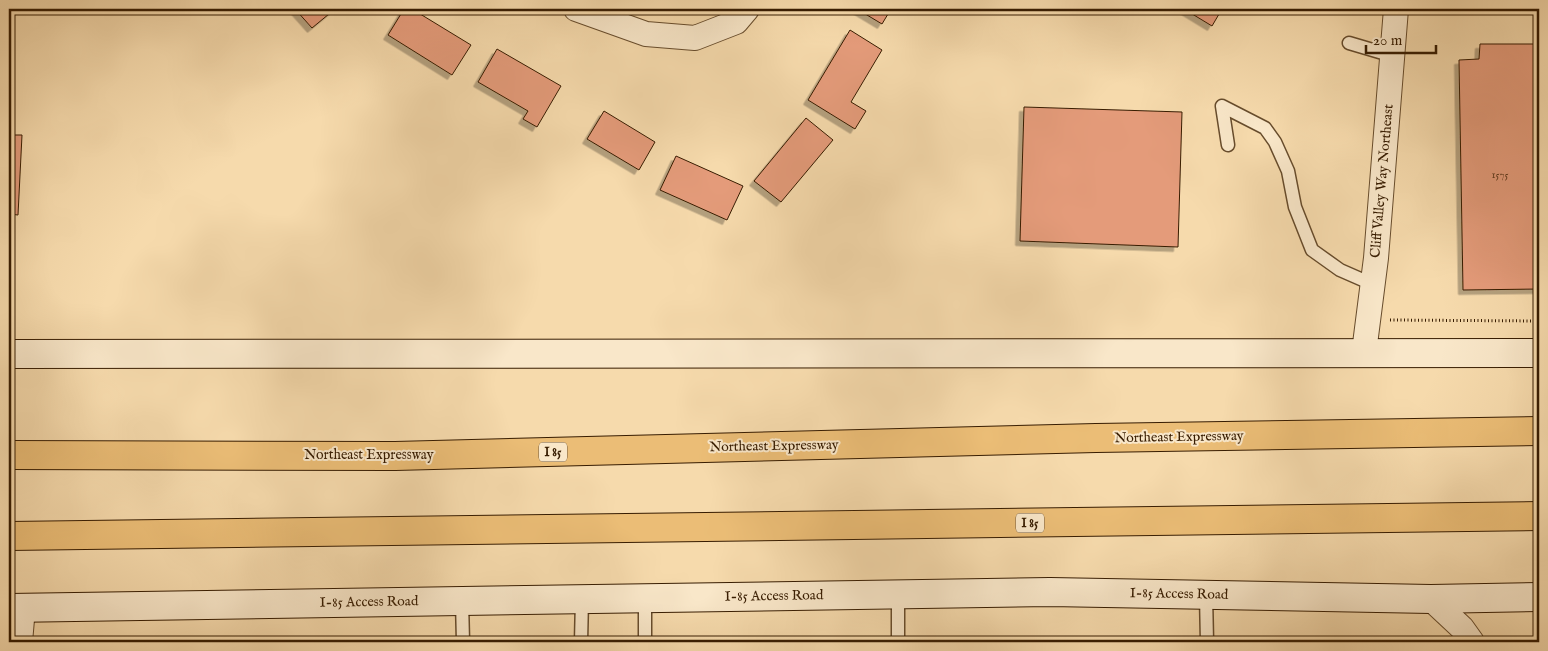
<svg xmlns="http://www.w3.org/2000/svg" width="1548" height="651" viewBox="0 0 1548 651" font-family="'IM FELL English',serif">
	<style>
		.building { fill: #e49b7a; stroke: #371c01; filter: url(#shadow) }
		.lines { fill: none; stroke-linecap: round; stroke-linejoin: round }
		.lane-casing { stroke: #674c2c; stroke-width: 15 }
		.street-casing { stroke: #674c2c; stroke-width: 26 }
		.secondary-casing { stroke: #371c01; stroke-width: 30 }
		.highway-casing { stroke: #371c01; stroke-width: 30 }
		.path { stroke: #371c01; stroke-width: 3; stroke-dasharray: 1 2.5; stroke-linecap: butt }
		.lane { stroke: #f9e7c9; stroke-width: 12 }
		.street { stroke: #f9e7c9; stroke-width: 24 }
		.secondary { stroke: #f9e7c9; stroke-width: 28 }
		.highway { stroke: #ebbd76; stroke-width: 28 }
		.labels { text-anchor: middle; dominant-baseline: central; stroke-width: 4; stroke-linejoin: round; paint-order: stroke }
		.number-label { font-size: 11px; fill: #623c1f }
		.shield { fill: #f9e7c9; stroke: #71593d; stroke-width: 1 }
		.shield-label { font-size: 12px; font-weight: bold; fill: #371c01 }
		.street-label { font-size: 14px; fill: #371c01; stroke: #f9e7c9 }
	</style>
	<defs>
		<filter id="shadow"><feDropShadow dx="-4.5" dy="4.5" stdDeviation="0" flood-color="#0004"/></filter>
	</defs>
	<rect width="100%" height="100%" fill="#f6daac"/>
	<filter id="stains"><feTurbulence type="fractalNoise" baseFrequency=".004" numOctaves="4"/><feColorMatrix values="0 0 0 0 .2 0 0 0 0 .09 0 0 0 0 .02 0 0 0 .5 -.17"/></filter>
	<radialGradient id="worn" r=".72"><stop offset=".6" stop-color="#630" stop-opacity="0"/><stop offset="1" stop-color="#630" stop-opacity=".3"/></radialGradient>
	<path class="building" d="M295,9H335L312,28Z
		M404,9H412L471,45L452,75L388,35Z
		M857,9H891L882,24Z
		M1184,9H1222L1212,26Z
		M850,30L882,50L851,102L866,111L855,129L808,100Z
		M1480,44H1539V289L1463,290L1459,60L1479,59Z
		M497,49L561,86L537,127L523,119L528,111L478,82Z
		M1024,107L1182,112L1178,247L1020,241Z
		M604,111L655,142L639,170L587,139Z
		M806,118L833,140L781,202L754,181Z
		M9,135H22L18,215L9,214Z
		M676,156L743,186L727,220L660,190Z"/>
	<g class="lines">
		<g class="lane-casing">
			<path id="lane" d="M1349,43L1393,56
				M1222,106L1265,128L1275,142L1288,171L1295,207L1312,250L1340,270L1372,284
				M1222,106L1228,145
				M1206,595L1207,642
				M462,601L463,642
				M581,642L582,599
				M645,642V598
				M898,642V594"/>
		</g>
		<g class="street-casing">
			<path id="street" d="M576,9L646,34L695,38L736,22L747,9
				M1364,352L1376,258L1396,9
				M1431,599L1462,628L1472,642
				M20,642L23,608"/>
		</g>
		<g class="secondary-casing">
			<path id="secondary" d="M9,354L1539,353
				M9,608L1050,592L1431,599L1539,597"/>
		</g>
		<g class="highway-casing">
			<path id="highway" d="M9,455L395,456L1096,438L1539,431
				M9,536L1539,516"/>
		</g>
		<path class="path" d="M1390,320L1539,321"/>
		<use href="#lane" class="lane"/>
		<use href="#street" class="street"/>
		<use href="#secondary" class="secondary"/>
		<use href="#highway" class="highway"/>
	</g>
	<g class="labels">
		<g class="number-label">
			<text x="1500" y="175">1575</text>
		</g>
		<g class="shield">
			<rect x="539" y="442.5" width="28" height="19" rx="4"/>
			<rect x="1016" y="513.5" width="28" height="19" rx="4"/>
		</g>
		<g class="shield-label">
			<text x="553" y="452">I 85</text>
			<text x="1030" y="523">I 85</text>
		</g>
		<g class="street-label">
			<text transform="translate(1382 181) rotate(-85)">Cliff Valley Way Northeast</text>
			<text transform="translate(1179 437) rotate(-1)">Northeast Expressway</text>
			<text transform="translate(774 446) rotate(-1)">Northeast Expressway</text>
			<text x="369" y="455">Northeast Expressway</text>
			<text transform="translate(1179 594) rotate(1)">I-85 Access Road</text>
			<text transform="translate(774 596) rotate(-1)">I-85 Access Road</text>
			<text transform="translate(369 602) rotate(-1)">I-85 Access Road</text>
		</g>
	</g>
	<rect width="1548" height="651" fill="none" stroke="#f6daac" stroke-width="30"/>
	<rect x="10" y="10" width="1528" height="631" fill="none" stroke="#371c01" stroke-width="2.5"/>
	<rect x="15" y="15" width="1518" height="621" fill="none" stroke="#371c01"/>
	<path d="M1366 45v8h70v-8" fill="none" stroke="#371c01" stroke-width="2.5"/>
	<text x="1373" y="45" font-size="15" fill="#371c01" stroke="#f9e7c9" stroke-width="4" paint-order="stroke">20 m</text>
	<rect width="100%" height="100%" filter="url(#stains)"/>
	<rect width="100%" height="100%" fill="url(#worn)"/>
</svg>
